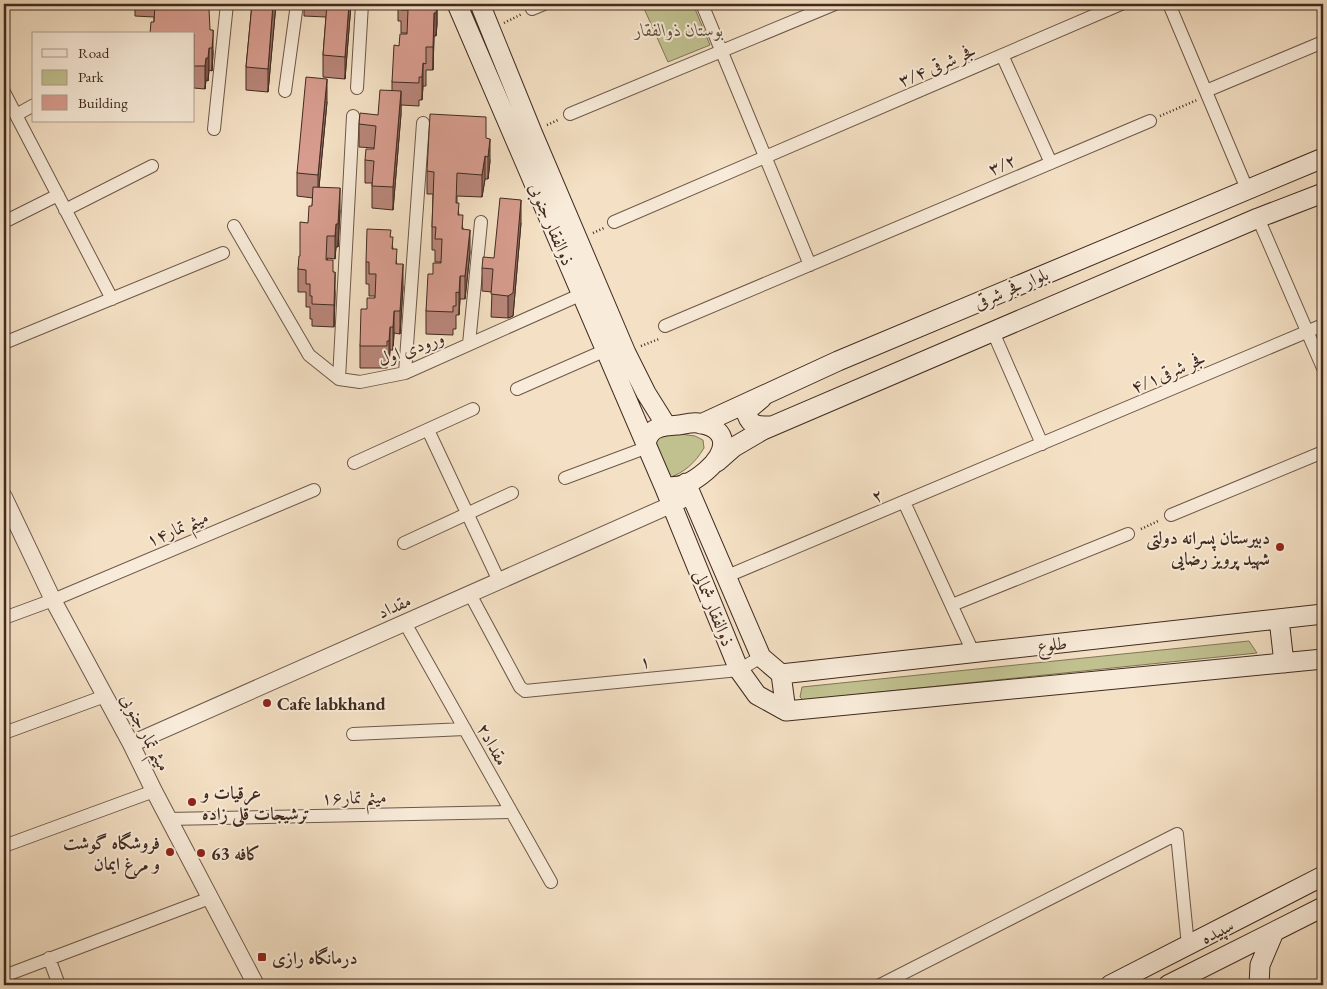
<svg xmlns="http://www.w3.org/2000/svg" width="1327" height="989" viewBox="0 0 1327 989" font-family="'EB Garamond',Amiri,serif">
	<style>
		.green { fill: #c1c190; stroke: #807658 }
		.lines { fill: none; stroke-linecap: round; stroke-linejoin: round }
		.minor-casing { stroke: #6d5849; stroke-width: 14 }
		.tertiary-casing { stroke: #6d5849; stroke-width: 18 }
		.secondary-casing { stroke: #402a20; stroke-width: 21 }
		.path { stroke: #402a20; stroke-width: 2.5; stroke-dasharray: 1 2.5; stroke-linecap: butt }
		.minor { stroke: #f8ebd9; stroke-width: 12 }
		.tertiary { stroke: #f8ebd9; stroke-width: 16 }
		.secondary { stroke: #f8ebd9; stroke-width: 19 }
		.wall { fill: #b9867a; stroke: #402a20 }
		.shaded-wall { fill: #966d63; stroke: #402a20 }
		.building { fill: #d79c8e; stroke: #402a20 }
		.poi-dot { fill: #8f2418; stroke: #f8ebd9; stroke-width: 2 }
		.labels { text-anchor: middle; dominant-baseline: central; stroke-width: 4; stroke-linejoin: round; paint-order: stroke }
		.park-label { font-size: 18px; font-style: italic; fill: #60503c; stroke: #f8ebd9 }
		.street-label { font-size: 18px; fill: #402a20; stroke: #f8ebd9 }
		.poi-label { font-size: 18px; font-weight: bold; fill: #402a20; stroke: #f8ebd9; text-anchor: start }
	</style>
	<rect width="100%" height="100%" fill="#f4e0c4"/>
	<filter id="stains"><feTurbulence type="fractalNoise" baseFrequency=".004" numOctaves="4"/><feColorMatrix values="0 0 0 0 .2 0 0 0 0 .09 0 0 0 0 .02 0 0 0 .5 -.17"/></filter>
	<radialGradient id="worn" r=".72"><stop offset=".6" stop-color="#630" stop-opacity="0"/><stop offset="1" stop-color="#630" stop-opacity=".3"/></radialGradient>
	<path class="green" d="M642,4H693L710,45L668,62Z
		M665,432L695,436L703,440L704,448C695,463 684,473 668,478L650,446Z
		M1249,641L1257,653L803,700L800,697L802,687Z"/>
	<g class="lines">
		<g class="minor-casing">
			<path id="minor" d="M702,4L810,265
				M1169,4L1247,189
				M532,9L544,4
				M1002,55L1051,163
				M357,88L362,4
				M285,91L297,4
				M1206,91L1323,42
				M4,92L112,299
				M570,114L835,4
				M16,115L34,105
				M214,129L227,4
				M65,210L152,166
				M1258,218L1323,368
				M4,222L58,195
				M614,222L1121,4
				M234,226L309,355L339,379L360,382L405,373L582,294
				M665,326L1150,121
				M993,332L1042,444
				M4,343L223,253
				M469,344L481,222
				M405,373L423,123
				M339,379L353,116
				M517,389L606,350
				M428,430L499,581
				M354,463L473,409
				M565,478L648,447
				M904,502L973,652
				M1171,515L1323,452
				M404,543L512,493
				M725,577L1323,325
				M470,594L520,687L525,691L739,670L761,657
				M952,605L1128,534
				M4,618L53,600L314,490
				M405,623L551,882
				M4,733L105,696
				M353,734L465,729
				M168,819L511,812
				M4,846L154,791
				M49,958L59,985
				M4,976L210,898
				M880,985L1177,834L1188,946"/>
		</g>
		<g class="tertiary-casing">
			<path id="tertiary" d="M4,497L53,600L131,744L154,791L256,985
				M131,744L691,496"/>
		</g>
		<g class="secondary-casing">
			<path id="secondary" d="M457,4L664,486C681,489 693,482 706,471C728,453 731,428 698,423C692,422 685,424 679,425C663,426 649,426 646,444
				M480,4L532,132L626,353L646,393L666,425
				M762,398L750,408L747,415C751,427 760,426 771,426
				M701,424L838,361L1323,158
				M717,462L734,447L763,430L1258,218L1323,193
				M686,483L761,657L781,674
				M664,486L739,670L757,695L786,711
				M1279,619L1284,663
				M781,674L1323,614
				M781,674L786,711
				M786,711L1323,659
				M1110,985L1323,876
				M1168,985L1323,907
				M1259,985L1260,965L1274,932"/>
		</g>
		<path class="path" d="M504,23L522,14
			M1160,116L1197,100
			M547,125L558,120
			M593,233L604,228
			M641,346L659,339
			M1141,529L1158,521"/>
		<use href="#minor" class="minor"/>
		<use href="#tertiary" class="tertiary"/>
		<use href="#secondary" class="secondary"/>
	</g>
	<path class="wall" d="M135,4H192V8L210,30L213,53L212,71L209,70L208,81L206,80L205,89L194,88V34L154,22V17L135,16Z
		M252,4H276L268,92L246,90V67Z
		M304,4H351L345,79L323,77V55L326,17L304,16Z
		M398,4H437V24L436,36H434L433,70H426V86H423L422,100H419V106L401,105V114L393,210L372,208V183H365V160L374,149V148L359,147V124L378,115L392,91V82L399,46L407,34V33H401V21H398Z
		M327,102L319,187L340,210L338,247H336L335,259L327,258L333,272L335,294L334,327L312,326V319H310V307H306V292H298V269L312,206L313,198L297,196V173Z
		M486,138L490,161L488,179H485L482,197L457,196V203L459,215L470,252L465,299H460L459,315H456V329H453V335L426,334V311L433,274L441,262H435V250H432V227L433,194H427V171Z
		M521,223L513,316L508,318L491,317L492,292L482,291V268L494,258Z
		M391,237L393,249L403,287L400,334L394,333L393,350H390L389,364L387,363V368H360V346L367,309L375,298V296H369V284H366V262Z"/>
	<path class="shaded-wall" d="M273,4H276L268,92V69Z
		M349,4H351L345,79V57Z
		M437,4V24L436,36V13Z
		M434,13V36L433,70V47Z
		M213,30V53L212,71V48Z
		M209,48V70L208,81V58Z
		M206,58V80L205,89V66Z
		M423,63V86L422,100V77Z
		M327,79V102L318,198V175Z
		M401,91V114L393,210V187Z
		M490,139V161L488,179V157Z
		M485,156V179L482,197V175Z
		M340,188V210L338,247V224Z
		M521,200V223L513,316L508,318V296Z
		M336,224V247L335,259V236Z
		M470,230V252L465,299V276Z
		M403,264V287L400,334V311Z
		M335,272V294L334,327V305Z
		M460,276V299L459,315V293Z
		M394,311V333L393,350V327Z
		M390,327V350L389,364V341Z"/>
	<path class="building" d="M155,4H191V8L209,9L210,30H213V36L212,48H209L208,58H206L205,66H194V34H150L151,22H154Z
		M252,4H273L268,69L246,67Z
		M327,4H349L345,57L323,55Z
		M402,4H437L436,13H434L433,47H426V64L423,63L422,77H419V83L392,82L394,45L399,46L400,34H407L408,10H401Z
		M306,77L327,79L318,175L297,173Z
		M380,90L401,91L393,187L372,186L374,161L365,160L366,149H374L376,126L359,124L360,113L378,115Z
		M430,114L486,117V138L490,139L488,157L485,156L482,175L457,173L456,203H459L458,215H463L462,229L470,230L465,276H460L459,293L456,292V306H453V312L426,311L428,274H433V263H441L442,239H435L436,227H432L434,172L427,171Z
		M313,187L340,188L338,224H336L335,236H327L326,260H333V272H335L334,305L312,304V296H310V284H306V270L298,269L299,256H300V222L308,223L309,206H312Z
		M500,198L521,200L513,293L508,296L491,294L493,269L482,268L483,257L494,258Z
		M367,229L391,230L390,237H393L392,249H397L396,264H403L400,311H394L393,327H390L389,341H387V346H360L361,309H367V298H375L376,274H369V262H366Z"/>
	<g class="poi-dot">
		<circle cx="1280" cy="547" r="5"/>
		<circle cx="267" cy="703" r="5"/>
		<circle cx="192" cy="802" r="5"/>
		<circle cx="170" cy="852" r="5"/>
		<circle cx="201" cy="853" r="5"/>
		<rect x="257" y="952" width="10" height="10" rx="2.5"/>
	</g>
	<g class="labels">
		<g class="park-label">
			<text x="679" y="29">بوستان ذوالفقار</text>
		</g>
		<g class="street-label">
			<text transform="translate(937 65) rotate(-23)">۳/۴ فجر شرقی</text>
			<text transform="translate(1002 164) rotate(-23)">۳/۲</text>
			<text transform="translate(552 224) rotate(67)">ذوالفقار جنوبی</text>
			<text transform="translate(1011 288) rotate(-23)">بلوار فجر شرقی</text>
			<text transform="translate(411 348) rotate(-20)">ورودی اول</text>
			<text transform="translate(1168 372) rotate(-23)">فجر شرقی۴/۱</text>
			<text transform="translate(877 495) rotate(-23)">۲</text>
			<text transform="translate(177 528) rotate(-23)">میثم تمار۱۴</text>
			<text transform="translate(394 606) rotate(-24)">مقداد</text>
			<text transform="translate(714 608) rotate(68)">ذوالفقار شمالی</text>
			<text transform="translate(1052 644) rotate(-6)">طلوع</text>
			<text transform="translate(645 661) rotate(-5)">۱</text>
			<text transform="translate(146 732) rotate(62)">میثم تمار جنوبی</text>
			<text transform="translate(493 744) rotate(61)">مقداد۲</text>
			<text transform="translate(354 797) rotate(-1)">میثم تمار۱۶</text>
			<text transform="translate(1217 931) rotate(-27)">سپیده</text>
		</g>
		<g class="poi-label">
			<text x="1270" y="537" text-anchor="end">دبیرستان پسرانه دولتی<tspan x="1270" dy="21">شهید پرویز رضایی</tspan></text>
			<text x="277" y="703">Cafe labkhand</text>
			<text x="202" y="792">عرقیات و<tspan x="202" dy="21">ترشیجات قلی زاده</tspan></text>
			<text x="160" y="842" text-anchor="end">فروشگاه گوشت<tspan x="160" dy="21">و مرغ ایمان</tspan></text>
			<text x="211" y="853">کافه 63</text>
			<text x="272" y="957">درمانگاه رازی</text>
		</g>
	</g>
	<rect width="1327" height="989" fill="none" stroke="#f4e0c4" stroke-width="20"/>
	<rect x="5" y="5" width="1317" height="979" fill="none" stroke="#402a20" stroke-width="2.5"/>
	<rect x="10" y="10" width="1307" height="969" fill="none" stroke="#402a20"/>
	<rect x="32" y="32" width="162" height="90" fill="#f8ebd9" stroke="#ae9e8f"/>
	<rect x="42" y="49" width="25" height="8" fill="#f8ebd9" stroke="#ae9e8f"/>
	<text x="78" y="58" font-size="15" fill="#402a20">Road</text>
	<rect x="42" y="70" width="25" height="15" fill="#c1c190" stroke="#ae9e8f"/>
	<text x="78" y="82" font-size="15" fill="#402a20">Park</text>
	<rect x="42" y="95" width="25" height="15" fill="#d79c8e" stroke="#ae9e8f"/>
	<text x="78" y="108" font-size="15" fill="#402a20">Building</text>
	<rect width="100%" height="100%" filter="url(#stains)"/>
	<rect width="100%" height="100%" fill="url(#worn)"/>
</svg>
